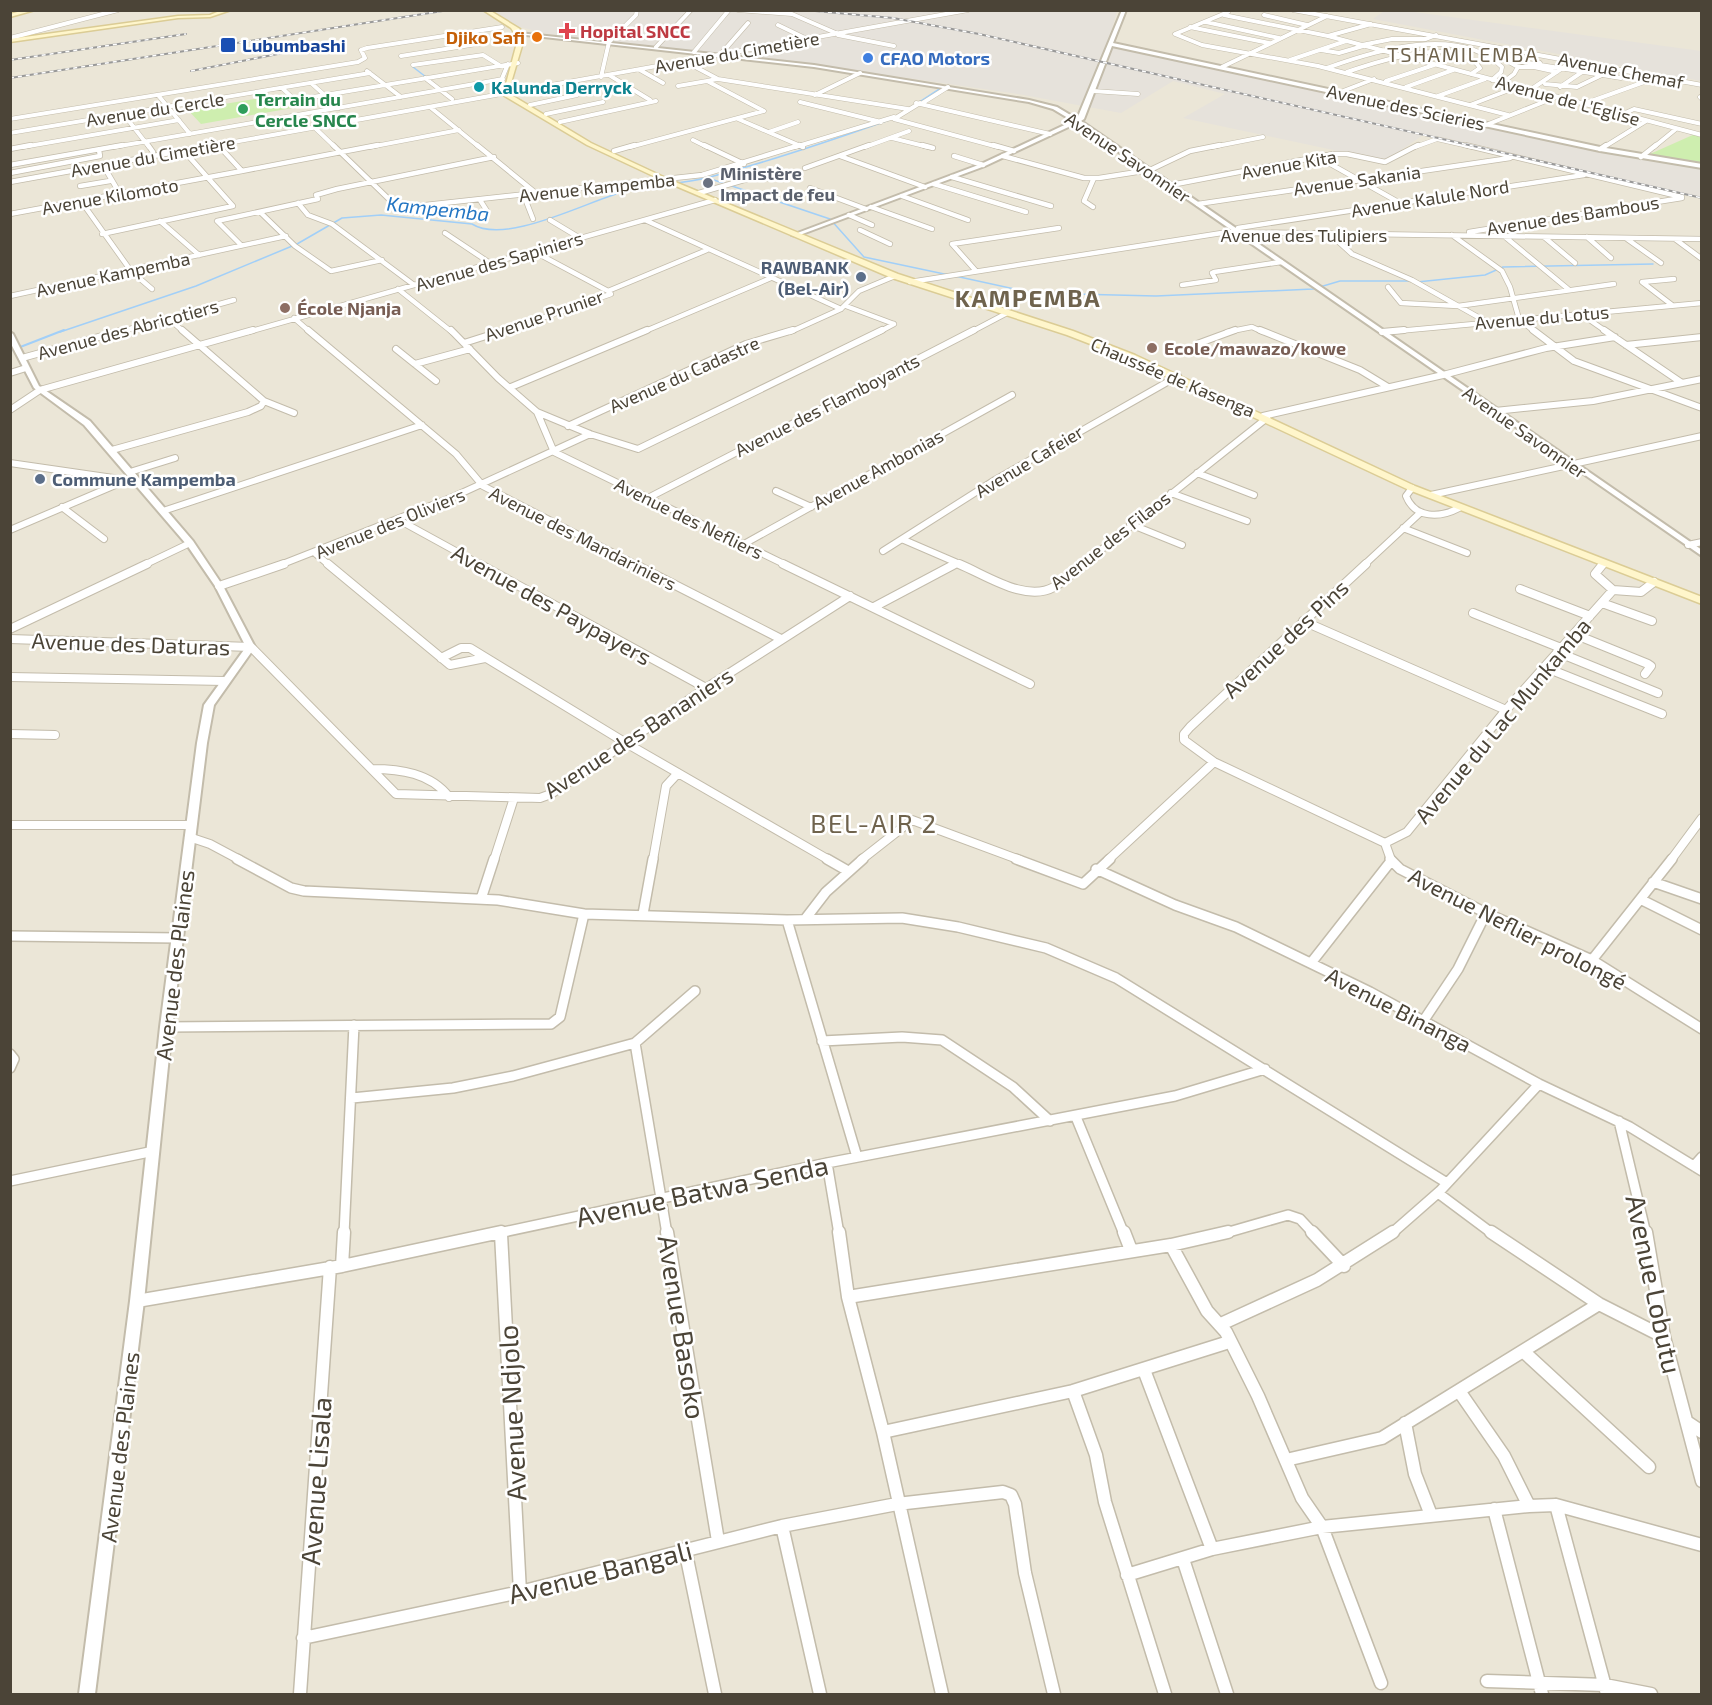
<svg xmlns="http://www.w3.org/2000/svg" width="1712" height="1705" viewBox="0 0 1712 1705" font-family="'Exo 2',sans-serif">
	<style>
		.residential { fill: #ebe6d7 }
		.industrial { fill: #e6e2db }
		.green { fill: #ceeeaf }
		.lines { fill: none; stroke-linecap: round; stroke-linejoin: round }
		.stream-far1 { stroke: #a1cff8; stroke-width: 1.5 }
		.stream { stroke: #a1cff8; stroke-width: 2 }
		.minor-far5-casing { stroke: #c3bcab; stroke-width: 5 }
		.minor-far4-casing { stroke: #c3bcab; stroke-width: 6 }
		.minor-far3-casing { stroke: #c3bcab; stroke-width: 8 }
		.minor-far2-casing { stroke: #c3bcab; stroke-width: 10 }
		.minor-far1-casing { stroke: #c3bcab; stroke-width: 12 }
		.minor-casing { stroke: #c3bcab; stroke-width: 15 }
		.tertiary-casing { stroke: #c3bcab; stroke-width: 4 }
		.secondary-casing { stroke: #dbcc95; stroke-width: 3 }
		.minor-far5 { stroke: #fff; stroke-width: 4 }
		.minor-far4 { stroke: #fff; stroke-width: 4.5 }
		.minor-far3 { stroke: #fff; stroke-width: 6 }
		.minor-far2 { stroke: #fff; stroke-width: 8 }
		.minor-far1 { stroke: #fff; stroke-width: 9 }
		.minor { stroke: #fff; stroke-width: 12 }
		.tertiary { fill: #fff; fill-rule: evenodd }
		.secondary { fill: #fff6cb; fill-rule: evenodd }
		.rail-casing { stroke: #999; stroke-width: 2 }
		.rail { stroke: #fff; stroke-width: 1.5; stroke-dasharray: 4; stroke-linecap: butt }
		.health-dot { fill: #e0444e; stroke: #fff; stroke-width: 2 }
		.food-dot { fill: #e8710a; stroke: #fff; stroke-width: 2 }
		.transit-dot { fill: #1a4fb4; stroke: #fff; stroke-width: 2 }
		.shop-dot { fill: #3f7fe0; stroke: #fff; stroke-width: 2 }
		.culture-dot { fill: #0f9aa8; stroke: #fff; stroke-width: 2 }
		.leisure-dot { fill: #2e9e5b; stroke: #fff; stroke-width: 2 }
		.worship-dot { fill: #6b7280; stroke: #fff; stroke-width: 2 }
		.service-dot { fill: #5c6f8a; stroke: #fff; stroke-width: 2 }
		.education-dot { fill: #8d6e63; stroke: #fff; stroke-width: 2 }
		.labels { text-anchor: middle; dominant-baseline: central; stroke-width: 5; stroke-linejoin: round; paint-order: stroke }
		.far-health-label { font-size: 18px; font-weight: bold; fill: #be3a42; stroke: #fff; text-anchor: start }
		.far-food-label { font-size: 18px; font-weight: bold; fill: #c56008; stroke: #fff; text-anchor: end }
		.far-transit-label { font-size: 18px; font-weight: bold; fill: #164399; stroke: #fff; text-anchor: start }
		.far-street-label { font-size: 18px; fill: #4b4437; stroke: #fff }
		.far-shop-label { font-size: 18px; font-weight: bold; fill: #366cbe; stroke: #fff; text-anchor: start }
		.far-culture-label { font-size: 18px; font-weight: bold; fill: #0d838f; stroke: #fff; text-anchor: start }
		.far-leisure-label { font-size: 18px; font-weight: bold; fill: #27864d; stroke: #fff; text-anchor: start }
		.far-worship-label { font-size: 18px; font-weight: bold; fill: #5b616d; stroke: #fff; text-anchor: start }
		.far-service-label { font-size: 18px; font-weight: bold; fill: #4e5e75; stroke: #fff; text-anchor: end }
		.far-education-label { font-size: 18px; font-weight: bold; fill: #785e54; stroke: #fff; text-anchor: start }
		.far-neighbourhood-label { font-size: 20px; letter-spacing: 1.5px; fill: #6f634d; stroke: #fff }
		.far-water-label { font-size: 20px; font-style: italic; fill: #2476c3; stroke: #fff }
		.street-label { font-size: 22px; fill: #4b4437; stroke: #fff }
		.far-district-label { font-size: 24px; font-weight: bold; letter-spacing: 1.5px; fill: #6f634d; stroke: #fff }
		.quarter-label { font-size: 26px; letter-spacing: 1.5px; fill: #6f634d; stroke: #fff }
		.near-street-label { font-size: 27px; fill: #4b4437; stroke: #fff }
	</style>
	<rect width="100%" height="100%" fill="#f6f3ea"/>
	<path class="residential" d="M11,11H1701V1694H11Z"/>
	<path class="industrial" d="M490,11H1117L1108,43L1604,152L1701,168V197L1423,135L1385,161L1183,118L1225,94L1173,81L1121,113L1018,94L852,70L548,34L516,26Z
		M1384,11H1407L1701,51V81L1373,19Z"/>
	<path class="green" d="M284,94L298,107L201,124L188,110Z
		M1695,134L1701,136V166L1650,154Z"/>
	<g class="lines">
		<path class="stream-far1" d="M413,67L426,77
			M918,103L941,88
			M708,178L830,219L864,257L949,275
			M955,276L1033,293L1156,296L1313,289L1340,281H1410
			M1417,282L1485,275L1503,267L1653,264
			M60,332L196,286L297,244L342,218L381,215L472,224C507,246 591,199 629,190C656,184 684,184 710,177C771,161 830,141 889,120"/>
		<path class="stream" d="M10,351L64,330"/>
		<g class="minor-far5-casing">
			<path id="minor-far5" d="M738,10L792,14L838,34
				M1293,10L1702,85
				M1228,12L1175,34L1202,45L1318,66L1508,115
				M1224,15L1328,36L1702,135
				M1264,15L1307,25
				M1206,22L1279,38
				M778,25L807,39
				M1190,27L1269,43
				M838,35L894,46
				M1328,36L1371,24
				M10,38L118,10
				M1362,45L1392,39H1426L1436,35
				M656,47L691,10
				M1484,48L1518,67L1514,74L1502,83
				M1321,50L1339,53L1363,46
				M694,52L729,10
				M720,55L748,23
				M401,56L483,43
				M1290,60L1346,41
				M1510,60L1621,78
				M686,62L718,79L908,109
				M413,65L483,55L499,65
				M1222,67L1327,16
				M1518,67H1534L1540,63
				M1534,67L1557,72
				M1327,68C1376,50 1458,25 1502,67L1501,72L1492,80
				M640,70L663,83
				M367,71L401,97
				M1347,72C1376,62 1458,34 1480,68L1471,74
				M609,75L650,100
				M601,77L609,42L636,15L637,10
				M425,78L452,99
				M717,79L707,81L764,111
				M1386,81L1434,65
				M311,83L339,108
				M1545,84L1577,87L1606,73
				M678,86L707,81
				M1406,87L1453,70
				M1560,87L1585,70
				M282,88L295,100L518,63
				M1530,90L1567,65
				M1093,91L1138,94
				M496,93L508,64
				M1338,93L1374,79
				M158,95L190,134
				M815,95L860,73
				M1438,96L1485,79
				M1700,97L1702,99
				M800,102L881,122
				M916,103L1050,134
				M920,103L894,119L998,147
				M1586,103L1658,77
				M921,104L948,87
				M530,105L577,95
				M1470,105L1517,87
				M430,107L479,147
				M122,112L149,147
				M546,114L603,102
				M1621,115L1634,109L1702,124
				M10,119L358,62L365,58L361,50L367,48L502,27
				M738,119L803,147
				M560,122L656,101
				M1486,125L1556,97
				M314,127L335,147
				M769,132L798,122
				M10,133L370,73
				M892,138L928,147
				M693,140L707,147
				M218,145L220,147
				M23,147L179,120
				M114,147L503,79
				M206,147L968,10
				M370,147L459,130
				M630,147L764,111
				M795,147L894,117
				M865,147L909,131
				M1212,147L1263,137
				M1415,147L1437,139L1472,147
				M1604,147L1646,121
				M1654,147L1676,129"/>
		</g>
		<g class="minor-far4-casing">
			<path id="minor-far4" d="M148,145L153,152
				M333,145L398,208L702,175L800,145
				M477,145L537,194
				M704,145L744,164
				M799,145L803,147
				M922,145L933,148
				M993,145L1014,151
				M1465,145L1682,197
				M10,149L31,145
				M1600,149L1606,145
				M614,151L635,145
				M840,156L925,187
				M954,156L983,165
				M1003,156L1084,178H1099L1150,170L1190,151L1220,145
				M1318,157L1400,203
				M1641,157L1656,145
				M10,165L123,145
				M103,165L120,194
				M805,168L869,145
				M242,171L378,145
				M10,173L100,156L99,150
				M952,177L1051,206
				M10,182L214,145
				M934,184L1026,212
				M1171,185L1333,154H1347L1385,162L1418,145
				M80,186L110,181
				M810,188L866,209
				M699,193L758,176L770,179L790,174
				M524,196L533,219
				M902,196L968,220
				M480,200L487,211
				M81,201L131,271L152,289
				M298,203L308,215L332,224L414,285
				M1198,204L1510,158
				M871,207L932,229
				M1093,207L1084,201L1094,178
				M260,212L295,246L331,271L382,260
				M10,214L242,171L218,145
				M849,215L872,225
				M550,220L580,238
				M645,220L841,309
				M160,221L199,255
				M1238,228L1584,175
				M860,230L890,244
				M1469,232L1682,198
				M445,233L490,263
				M102,234L233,206L184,151
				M1330,234L1352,254L1412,280L1487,322
				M1452,235L1502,271L1510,287L1519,319L1535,332
				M1504,236L1568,289
				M1544,237L1575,263
				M1587,237L1611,258
				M1627,239L1661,263
				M1675,239L1702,259
				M241,245L217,221L318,199L316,195L337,189L494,157
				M533,251L608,291
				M976,271L952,244L1059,228
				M910,282L1228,232L1702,239
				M1182,285L1216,280L1212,273L1214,272L1281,262
				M1388,287L1401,303L1458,306L1614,284
				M398,289L452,332
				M608,291L707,250
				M10,296L286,236
				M1672,305L1642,282L1674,279
				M846,306L894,324
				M1581,314L1607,332
				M168,318L184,332
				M294,318L310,332
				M119,332L234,300
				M248,332L715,200
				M501,332L611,294L608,291
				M643,332L771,278
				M790,332L841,309L859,291L895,276
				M879,332L894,324
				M971,332L1007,313
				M1227,332L1252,327L1263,332
				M1387,332L1702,303"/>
		</g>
		<g class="minor-far3-casing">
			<path id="minor-far3" d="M182,330L264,401L294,413
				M308,330L456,454L483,486L637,565
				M451,330L498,378L537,412L554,452L786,565
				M1260,330L1360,370L1388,387
				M1533,330L1574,361L1702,408
				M1604,330L1682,383
				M1382,332L1404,330
				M464,343L505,330
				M1197,344L1235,330
				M1626,345L1702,337
				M396,349L436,381
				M22,358L124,330
				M415,364L470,349
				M10,373L26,368
				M511,387L647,330
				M10,410L40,390L253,330
				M1495,411L1593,401L1702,379
				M537,412L590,434L638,449L882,330
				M1263,416L1443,375L1546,348L1615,337
				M568,426L746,344L793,330
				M112,450L248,412L261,406L264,401
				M10,463L127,480
				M130,472L175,458
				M1197,473L1254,495
				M1412,488L1406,496C1415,519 1440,518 1459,508
				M776,491L811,507
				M1171,493L1247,521
				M1431,495L1702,436
				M648,498L974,330
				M62,507L104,539
				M163,511L422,425
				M399,520L481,565
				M1130,524L1182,545
				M1403,528L1467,553
				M10,530L134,477
				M904,540L962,565
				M744,544L1012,395
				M1688,545L1702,542
				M883,551L995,480L1178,376
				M316,554L329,565
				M144,565L190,543
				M280,565L453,497L590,434
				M952,565L956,563
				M1082,565L1267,418
				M1364,565L1420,513
				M1602,565L1603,563"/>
		</g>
		<g class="minor-far2-casing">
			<path id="minor-far2" d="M328,564L450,665L485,658
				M479,564L706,688
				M634,564L781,639
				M783,564L1030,684
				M959,564C986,575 1026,603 1054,587C1065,581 1074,571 1084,564
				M1366,564L1190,727L1184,734V740L1214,762L1385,843L1391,860
				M1603,564L1595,574L1613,590L1641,592L1654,582
				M219,586L284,564
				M1520,589L1590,616
				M1602,603L1652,621
				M874,607L955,564
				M1473,613L1561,648
				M1303,621L1506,710
				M10,629L147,564
				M1574,634L1648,664L1651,666L1645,674
				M10,639L251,647L396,794L540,798L551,794L706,688L850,596
				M1557,652L1658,693
				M441,658L461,648H470L626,743L829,860
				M1544,667L1662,714
				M10,677L225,681
				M10,734L55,735
				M372,769C400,769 431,773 449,797
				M10,825H190
				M189,837L210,844L240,860
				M1385,843L1407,832L1506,710L1613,590
				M494,860L514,798
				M653,860L666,786L678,773
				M861,860L912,820L1020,860
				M1108,860L1214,762
				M1671,860L1702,818"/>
		</g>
		<g class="minor-far1-casing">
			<path id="minor-far1" d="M237,859L291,888L304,891L498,900L584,914L787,920L902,918L958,927L1046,948L1116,978L1447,1183
				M827,859L848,871
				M1016,859L1083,884L1110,859
				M1390,859L1400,869L1486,913L1592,960L1702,1029
				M1096,869L1175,905L1236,927L1370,992L1539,1084L1630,1127L1702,1171
				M1653,882L1702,899
				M481,899L494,859
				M1642,900L1702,930
				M643,914L653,859
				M806,918L826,892L863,859
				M787,920L857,1157
				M10,936L178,938
				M1592,960L1672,859
				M1311,963L1391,861
				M1424,1020L1458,969L1486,913
				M166,1027L551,1024L560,1017L584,914
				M822,1041L902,1037L942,1040L1013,1087L1050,1121
				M635,1043L667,1234
				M10,1054L14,1059L10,1068
				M352,1098L453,1088L513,1076L635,1043L695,991
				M1076,1117L1124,1234
				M1619,1121L1646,1234
				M827,1163L839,1234
				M1694,1166L1702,1157
				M10,1181L154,1151
				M1438,1193L1493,1234
				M344,1234L354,1025
				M494,1234L827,1163L1175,1096L1265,1069
				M1222,1234L1288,1215L1300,1219L1314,1234
				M1391,1234L1440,1191L1539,1084"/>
		</g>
		<g class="minor-casing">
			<path id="minor" d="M667,1232L718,1541
				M839,1232L848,1297L883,1432L942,1694
				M1124,1232L1131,1250
				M1312,1232L1344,1266
				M1491,1232L1599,1304L1664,1337
				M1646,1232L1664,1337L1702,1481
				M501,1234L520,1592
				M1171,1245L1207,1311L1226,1332L1258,1396L1302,1498L1322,1527L1381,1683
				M342,1266L344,1232
				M848,1297L1171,1245L1228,1232
				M137,1301L342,1266L501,1232
				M1221,1324L1317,1280L1393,1232
				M1524,1352L1649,1467
				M1144,1370L1212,1549
				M1073,1391L1096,1455L1105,1502L1165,1694
				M1459,1391L1504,1456L1529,1506
				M1687,1422L1702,1432
				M1405,1423L1415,1474L1431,1515
				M883,1432L1073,1391L1229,1342
				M1286,1460L1382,1438L1599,1304
				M1556,1505L1607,1694
				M1494,1509L1542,1694
				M782,1526L820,1694
				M685,1549L715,1694
				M1183,1559L1227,1694
				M1127,1575L1212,1549L1322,1527L1529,1506L1556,1505L1702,1545
				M303,1638L520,1592L782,1526L897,1504L1003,1492L1011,1495L1015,1504L1025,1573L1054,1694
				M1487,1681L1605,1685L1651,1694
				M300,1694L330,1267"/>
		</g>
		<g class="tertiary-casing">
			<path id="tertiary" d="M1122,10H1126L1113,43L1600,147L1702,164V168L1600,151L1112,46L1084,119L1081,121L1702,550V556L1077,123L985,166L797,236L792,235L981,164L1073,121L1053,109L1029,102L814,67L517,34L519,33L814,65L1029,100L1057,107L1077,119Z
				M10,332L13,334L39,386L90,421L193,541L223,586L255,647L214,705L207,743L172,1027L144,1301L95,1694H79L130,1301L160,1027L197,743L204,705L246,647L215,586L187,545L84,425L34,388L10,342Z"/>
		</g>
		<g class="secondary-casing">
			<path id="secondary" d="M25,10H35L10,17V14Z
				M222,10H231L210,17L178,18L10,42V39L178,16L210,15Z
				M489,10L520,29L518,31L524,39L508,93L591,143L668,179L898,274L1073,331L1135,355L1415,486L1702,597V604L1409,490L1129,359L1067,335L892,278L664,181L587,145L503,95L518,39L511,28L483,10Z"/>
		</g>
		<use href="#minor-far5" class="minor-far5"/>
		<use href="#minor-far4" class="minor-far4"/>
		<use href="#minor-far3" class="minor-far3"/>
		<use href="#minor-far2" class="minor-far2"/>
		<use href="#minor-far1" class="minor-far1"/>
		<use href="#minor" class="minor"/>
		<use href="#tertiary" class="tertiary"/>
		<use href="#secondary" class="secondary"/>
		<g class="rail-casing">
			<path id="rail" d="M804,10L893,18L979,34L1702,198
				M10,60L186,34
				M191,71L308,48
				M10,78L449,10"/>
		</g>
		<use href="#rail" class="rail"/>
	</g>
	<path class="health-dot" d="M564 22h6v6h6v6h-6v6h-6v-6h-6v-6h6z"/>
	<circle class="food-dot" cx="537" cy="37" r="6"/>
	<rect class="transit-dot" x="220" y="37" width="16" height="16" rx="3"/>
	<circle class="shop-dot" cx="868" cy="58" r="6"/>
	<circle class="culture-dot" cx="479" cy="87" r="6"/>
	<circle class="leisure-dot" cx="243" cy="109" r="6"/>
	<circle class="worship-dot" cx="708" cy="183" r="6"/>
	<g class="service-dot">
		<circle cx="861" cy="277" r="6"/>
		<circle cx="40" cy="479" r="6"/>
	</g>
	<g class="education-dot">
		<circle cx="285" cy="308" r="6"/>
		<circle cx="1152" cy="348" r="6"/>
	</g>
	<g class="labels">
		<g class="far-health-label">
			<text x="580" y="31">Hopital SNCC</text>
		</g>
		<g class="far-food-label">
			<text x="525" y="37">Djiko Safi</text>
		</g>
		<g class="far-transit-label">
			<text x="242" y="45">Lubumbashi</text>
		</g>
		<g class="far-street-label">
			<text transform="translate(737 52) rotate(-10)">Avenue du Cimetière</text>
			<text transform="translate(1621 70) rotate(11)">Avenue Chemaf</text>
			<text transform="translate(1568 100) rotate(15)">Avenue de L'Eglise</text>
			<text transform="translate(1406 107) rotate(12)">Avenue des Scieries</text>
			<text transform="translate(155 109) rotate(-9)">Avenue du Cercle</text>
			<text transform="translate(153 156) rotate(-10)">Avenue du Cimetière</text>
			<text transform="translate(1128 157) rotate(34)">Avenue Savonnier</text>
			<text transform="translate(1289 164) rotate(-10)">Avenue Kita</text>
			<text transform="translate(1357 180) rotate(-8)">Avenue Sakania</text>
			<text transform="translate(597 187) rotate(-6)">Avenue Kampemba</text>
			<text transform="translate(110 196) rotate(-10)">Avenue Kilomoto</text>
			<text transform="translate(1430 198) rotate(-9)">Avenue Kalule Nord</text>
			<text transform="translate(1573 215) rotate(-9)">Avenue des Bambous</text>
			<text x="1304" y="235">Avenue des Tulipiers</text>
			<text transform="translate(499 261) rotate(-16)">Avenue des Sapiniers</text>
			<text transform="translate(113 274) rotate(-12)">Avenue Kampemba</text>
			<text transform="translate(544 315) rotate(-19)">Avenue Prunier</text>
			<text transform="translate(1542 317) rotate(-5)">Avenue du Lotus</text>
			<text transform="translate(128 329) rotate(-15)">Avenue des Abricotiers</text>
			<text transform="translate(684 374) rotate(-24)">Avenue du Cadastre</text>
			<text transform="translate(1173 377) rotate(23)">Chaussée de Kasenga</text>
			<text transform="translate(827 405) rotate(-27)">Avenue des Flamboyants</text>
			<text transform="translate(1525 432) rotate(35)">Avenue Savonnier</text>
			<text transform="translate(1029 461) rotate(-31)">Avenue Cafeier</text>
			<text transform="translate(878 469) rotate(-29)">Avenue Ambonias</text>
			<text transform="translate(689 518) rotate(26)">Avenue des Nefliers</text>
			<text transform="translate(390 523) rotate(-22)">Avenue des Oliviers</text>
			<text transform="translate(583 538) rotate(27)">Avenue des Mandariniers</text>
			<text transform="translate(1110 540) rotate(-38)">Avenue des Filaos</text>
		</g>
		<g class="far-shop-label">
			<text x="880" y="58">CFAO Motors</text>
		</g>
		<g class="far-culture-label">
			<text x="491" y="87">Kalunda Derryck</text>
		</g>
		<g class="far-leisure-label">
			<text x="255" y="99">Terrain du<tspan x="255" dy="21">Cercle SNCC</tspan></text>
		</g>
		<g class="far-worship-label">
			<text x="720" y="173">Ministère<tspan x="720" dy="21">Impact de feu</tspan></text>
		</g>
		<g class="far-service-label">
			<text x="849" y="267">RAWBANK<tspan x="849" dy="21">(Bel-Air)</tspan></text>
			<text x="52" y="479" text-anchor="start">Commune Kampemba</text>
		</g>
		<g class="far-education-label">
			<text x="297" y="308">École Njanja</text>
			<text x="1164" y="348">Ecole/mawazo/kowe</text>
		</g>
		<g class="far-neighbourhood-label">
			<text x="1463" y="54">TSHAMILEMBA</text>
		</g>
		<g class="far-water-label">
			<text transform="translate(438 208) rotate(6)">Kampemba</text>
		</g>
		<g class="street-label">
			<text transform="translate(552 604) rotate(29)">Avenue des Paypayers</text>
			<text transform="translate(1285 638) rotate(-43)">Avenue des Pins</text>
			<text transform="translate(131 643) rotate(2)">Avenue des Daturas</text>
			<text transform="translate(1502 720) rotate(-50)">Avenue du Lac Munkamba</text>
			<text transform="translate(638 732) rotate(-33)">Avenue des Bananiers</text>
			<text transform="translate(1518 928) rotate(27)">Avenue Neflier prolongé</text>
			<text transform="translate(174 965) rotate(-83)">Avenue des Plaines</text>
			<text transform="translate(1399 1009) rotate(27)">Avenue Binanga</text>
			<text transform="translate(119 1447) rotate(-83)">Avenue des Plaines</text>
		</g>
		<g class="far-district-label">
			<text x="1028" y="297">KAMPEMBA</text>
		</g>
		<g class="quarter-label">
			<text x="874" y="822">BEL-AIR 2</text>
		</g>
		<g class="near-street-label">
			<text transform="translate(702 1190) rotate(-12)">Avenue Batwa Senda</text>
			<text transform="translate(1655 1284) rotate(78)">Avenue Lobutu</text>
			<text transform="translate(683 1327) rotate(81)">Avenue Basoko</text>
			<text transform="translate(511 1413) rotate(-93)">Avenue Ndjolo</text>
			<text transform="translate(315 1481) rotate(-86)">Avenue Lisala</text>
			<text transform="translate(600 1571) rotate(-14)">Avenue Bangali</text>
		</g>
	</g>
	<rect width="1712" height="1705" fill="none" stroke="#4b4437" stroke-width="24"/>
</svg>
